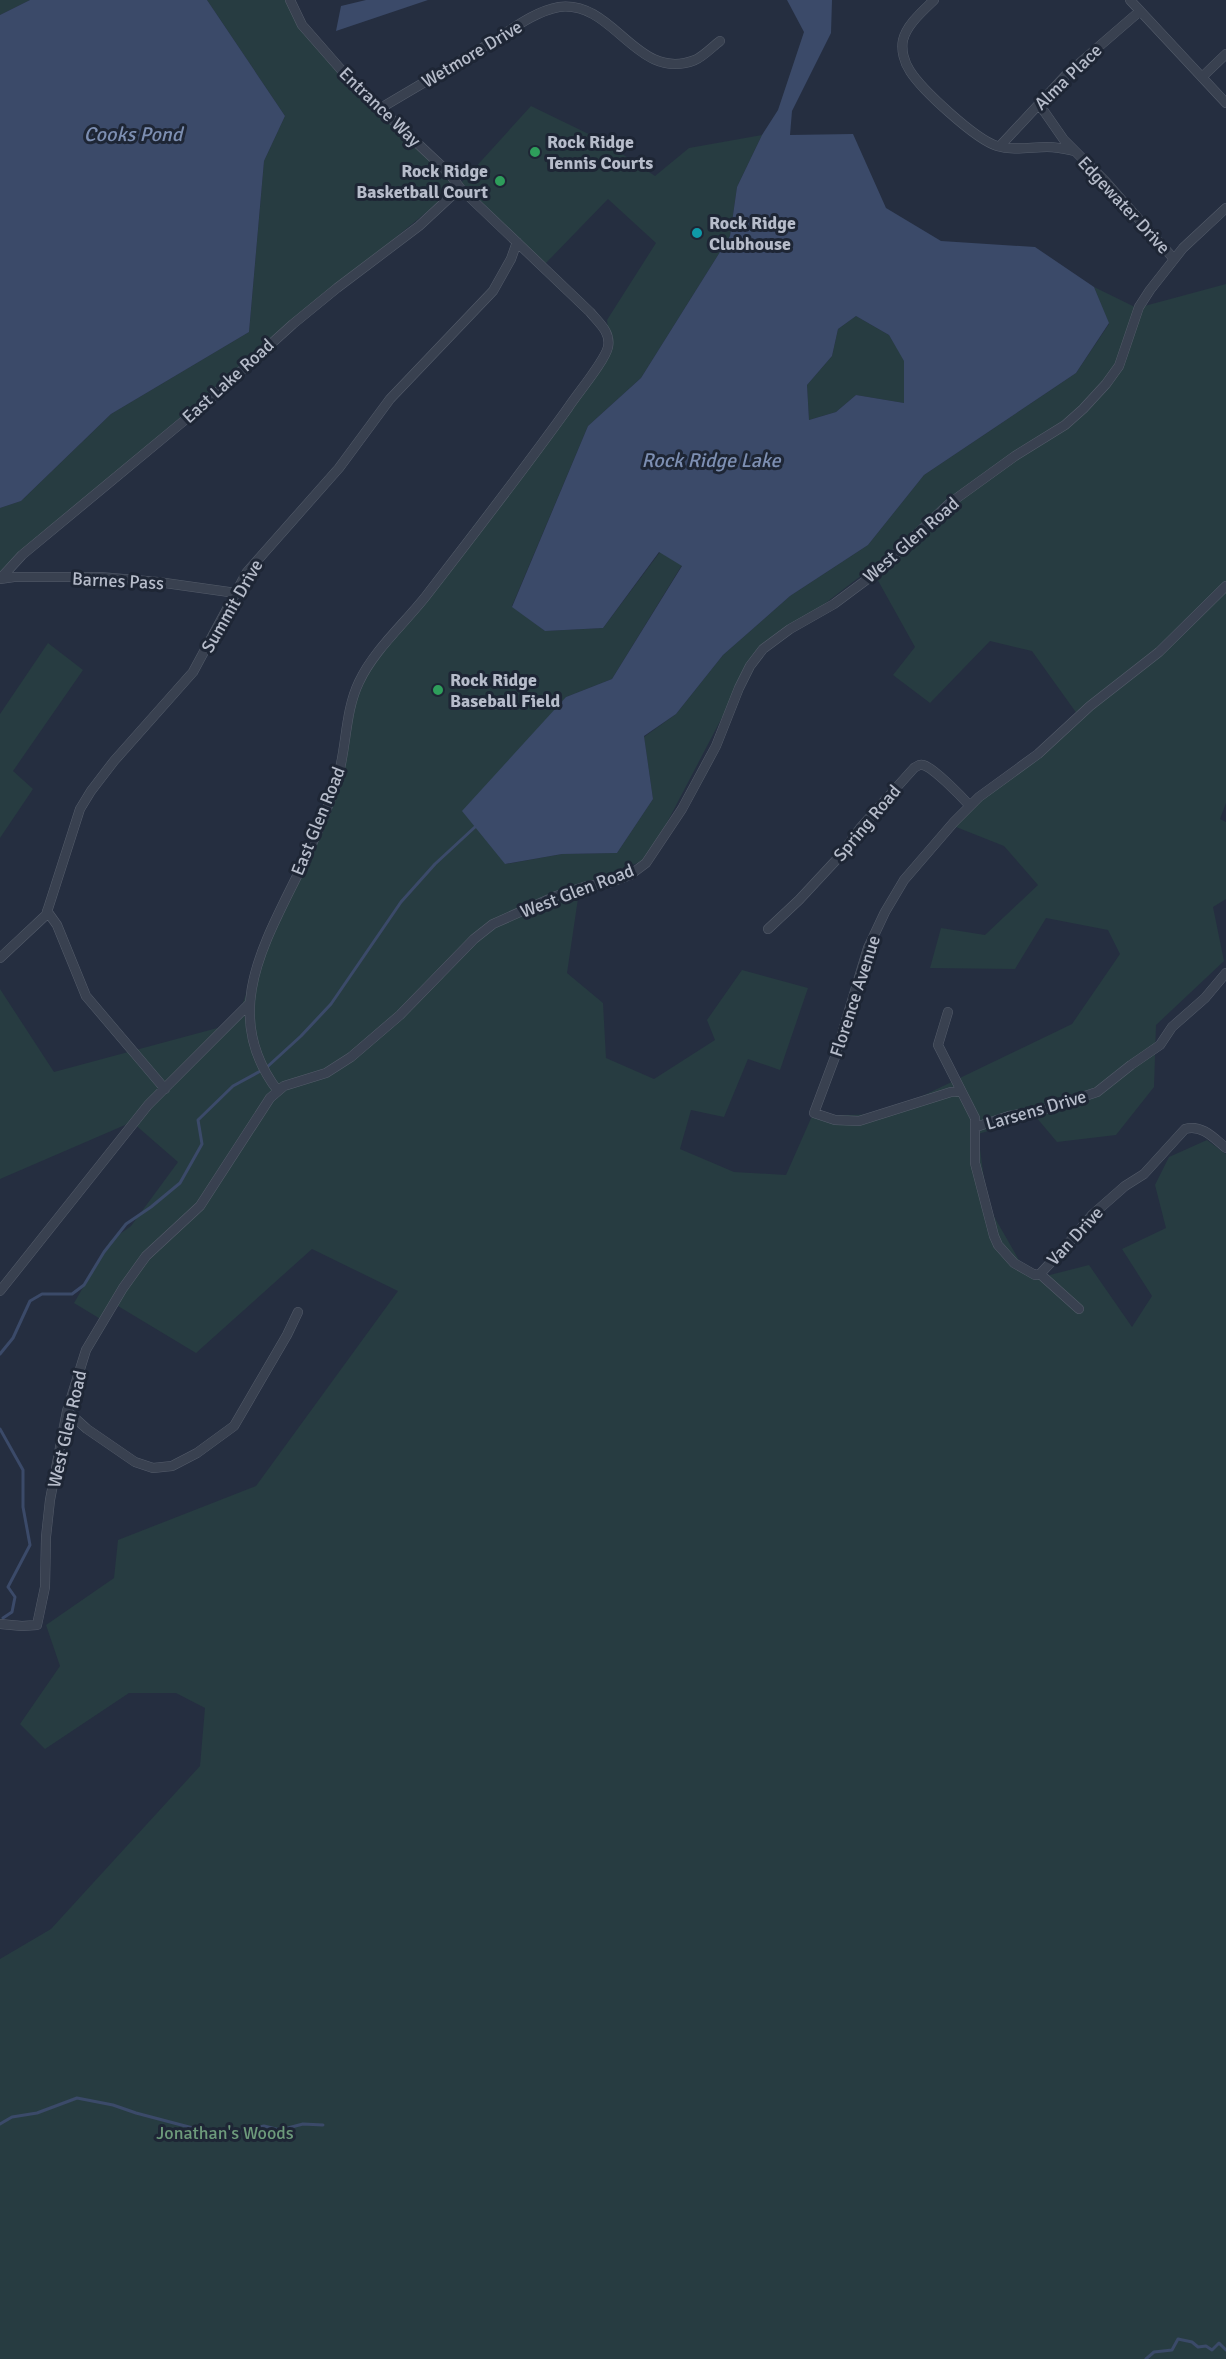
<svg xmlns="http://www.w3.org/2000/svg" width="1226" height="2359" viewBox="0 0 1226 2359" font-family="Signika,sans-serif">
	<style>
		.green { fill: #273c41; fill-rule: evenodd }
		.water { fill: #3b4a69; fill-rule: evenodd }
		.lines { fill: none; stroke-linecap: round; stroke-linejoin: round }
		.stream { stroke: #3b4a69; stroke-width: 3 }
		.street-casing { stroke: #545c6a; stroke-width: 10 }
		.street { stroke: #394150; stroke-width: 9 }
		.leisure-dot { fill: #2e9e5b; stroke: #1e2635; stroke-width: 2 }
		.culture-dot { fill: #0f9aa8; stroke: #1e2635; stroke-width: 2 }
		.labels { text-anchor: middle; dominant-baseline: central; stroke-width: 6; stroke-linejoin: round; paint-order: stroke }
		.street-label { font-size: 18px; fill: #b6bcca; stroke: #1e2635 }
		.poi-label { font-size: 18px; font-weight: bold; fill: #b6bcca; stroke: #1e2635; text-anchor: start }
		.park-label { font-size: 18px; fill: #6d9b7b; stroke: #1e2635 }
		.water-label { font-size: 20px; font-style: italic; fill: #7d8fb2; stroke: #1e2635 }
	</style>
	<rect width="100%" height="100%" fill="#252e40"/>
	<path class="green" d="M0,0H30L0,15Z
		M207,0H294L300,25L462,182L531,106L603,141L655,176L689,148L762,135L737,187L730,236L641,378L588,426L512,606L545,631L603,628L660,552L682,565L612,679L566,697L506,864L562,854L617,853L653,799L644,737L676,714L723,655L790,596L868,545L924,475L1076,373L1109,324L1094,287L1137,308L1226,284V803L1220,819L1226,822V899L1213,907L1224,961L1156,1025L1154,1087L1116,1135L1057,1142L1036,1117L978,1134L984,1179L992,1213L1027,1274L1034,1279L1089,1265L1132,1327L1152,1296L1122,1249L1166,1228L1155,1185L1169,1157L1207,1140L1226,1154V2359H0V1959L51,1929L200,1766L205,1708L176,1693H129L45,1749L20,1724L60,1666L46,1625L114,1578L118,1540L256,1486L398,1291L312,1249L196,1353L113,1303L102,1320L74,1303L110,1241L131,1226L178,1162L132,1122L0,1179V989L54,1072L236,1023L274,913L330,799L357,680L610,347L607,320L656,243L608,199L545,264L462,183L267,343L0,572V508L21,501L111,414L249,332L264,161L285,116ZM871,568L915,647L893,675L930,703L990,641L1032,651L1080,718L951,825L1004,846L1038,885L985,935L941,928L930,968L1015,969L1046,918L1108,930L1120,954L1072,1024L885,1114L812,1116L786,1175L734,1172L680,1149L691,1110L724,1117L748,1059L780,1070L808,988L742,970L707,1020L715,1040L654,1079L606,1058L603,1003L567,973L580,885L648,859L752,660Z
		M856,316L889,335L905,361L904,403L856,395L836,412L809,420L807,385L832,356L838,329Z
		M48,643L83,670L13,771L33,789L0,838V714Z"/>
	<path class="water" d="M30,0H207L285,116L264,161L249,332L111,414L21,501L0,508V15Z
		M366,0H428L336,31L341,6Z
		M787,0H832L831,33L792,111L790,135L853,134L886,208L941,241L1035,247L1094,287L1109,323L1076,373L924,475L868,545L790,596L723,655L676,714L644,736L653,799L617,853L562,854L505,864L462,811L566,697L612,679L682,566L659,552L603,628L545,631L512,607L588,426L641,378L730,236L737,187L762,135L778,110L804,32ZM856,316L889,335L904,361V403L856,395L836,412L809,420L807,385L832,356L838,329Z"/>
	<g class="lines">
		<path class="stream" d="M0,1354L13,1338L30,1301L42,1294H72L84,1285L104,1252L126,1224L151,1207L180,1183L202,1144L198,1120L233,1086L266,1068L301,1036L331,1004L401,902L435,864L475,827
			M0,1429L23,1470V1507L30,1545L8,1587L15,1597L12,1612L3,1618
			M0,2124L12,2117L37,2113L77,2098L113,2105L136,2113L208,2132L239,2131L264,2126L280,2130L303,2124L323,2125
			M1146,2359L1154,2352L1172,2350L1178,2339L1192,2342L1198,2347L1206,2346L1212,2350L1219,2343L1226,2350"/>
		<g class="street-casing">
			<path id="street" d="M934,0C923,11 907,24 903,40C901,50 904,62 910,71C922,90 975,139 997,146C1013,151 1031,147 1047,147C1056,147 1066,149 1075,151
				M1130,0L1226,103
				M1202,77L1226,54
				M1039,104L1064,140L1106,182L1174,259
				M381,108C416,87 451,67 487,45C509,32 532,12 559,7C615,0 636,83 695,60C704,56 712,47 720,41
				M1000,146L1067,74L1140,11
				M0,579L22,555L209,400L293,324L337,288L419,226L460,188
				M0,579L14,577H100L158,582L236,593
				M47,911L57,925L86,996L165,1089
				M768,929L799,900L839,857L861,827L914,768C918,766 919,764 923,765C933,767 962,797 970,806
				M0,958L46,915L80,809L91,791L114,761L193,672L247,572L339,468L390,399L493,291L511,259L517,242
				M948,1012L938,1045L975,1118V1163L994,1236L998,1245L1014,1263L1035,1275L1040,1274L1067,1245L1092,1215L1125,1186L1144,1174L1185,1129C1202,1124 1214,1138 1226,1148
				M278,1091C221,1017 262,947 297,876C312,846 325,815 336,784C347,751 344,713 359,682C374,650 404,624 426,596C474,534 522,472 568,408C577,394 605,361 608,347C611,332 599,323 590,312L460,188L449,173L351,81L302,25L290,0
				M961,1091L951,1092L859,1121L835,1120L814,1113L835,1057L868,948L885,912L904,880L954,822L979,797L1038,754L1090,706L1159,652L1226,586
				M976,1127L1009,1116L1046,1109L1097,1092L1131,1065L1160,1045L1172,1027L1205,998L1226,973
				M1040,1274L1079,1309
				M0,1291L148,1105L250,1003
				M67,1411L87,1429L135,1462L153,1468L172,1466L197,1453L234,1426L287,1335L298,1312
				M0,1624L22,1626L37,1625L45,1587L46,1537L50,1500L67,1411L86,1350L123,1288L146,1256L200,1206L270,1098L284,1086L326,1073L351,1057L400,1015L474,939L493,924L556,896L587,886L608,883L630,875L646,863L682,809L716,746L739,688L750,666L763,649L790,629L834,604L873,575L950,503L1015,456L1065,425L1083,409L1106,384L1119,366L1139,307L1150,290L1183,248L1226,208"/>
		</g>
		<use href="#street" class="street"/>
	</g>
	<g class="leisure-dot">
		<circle cx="535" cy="152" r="6"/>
		<circle cx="500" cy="181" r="6"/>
		<circle cx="438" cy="690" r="6"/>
	</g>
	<circle class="culture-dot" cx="697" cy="233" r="6"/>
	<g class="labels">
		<g class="street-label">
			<text transform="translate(472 54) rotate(-31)">Wetmore Drive</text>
			<text transform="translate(1068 77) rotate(-44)">Alma Place</text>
			<text transform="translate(380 107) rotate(44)">Entrance Way</text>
			<text transform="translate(1124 205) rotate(47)">Edgewater Drive</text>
			<text transform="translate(228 381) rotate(-42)">East Lake Road</text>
			<text transform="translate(911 540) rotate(-41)">West Glen Road</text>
			<text transform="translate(118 581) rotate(3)">Barnes Pass</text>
			<text transform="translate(232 606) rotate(-60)">Summit Drive</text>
			<text transform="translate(318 821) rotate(-68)">East Glen Road</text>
			<text transform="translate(867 823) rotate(-50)">Spring Road</text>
			<text transform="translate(577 891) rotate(-21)">West Glen Road</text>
			<text transform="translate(855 996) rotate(-72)">Florence Avenue</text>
			<text transform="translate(1036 1110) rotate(-16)">Larsens Drive</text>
			<text transform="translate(1075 1236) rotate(-47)">Van Drive</text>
			<text transform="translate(67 1429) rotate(-77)">West Glen Road</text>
		</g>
		<g class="poi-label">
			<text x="547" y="142">Rock Ridge<tspan x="547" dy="21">Tennis Courts</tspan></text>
			<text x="488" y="171" text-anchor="end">Rock Ridge<tspan x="488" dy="21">Basketball Court</tspan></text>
			<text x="709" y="223">Rock Ridge<tspan x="709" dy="21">Clubhouse</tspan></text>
			<text x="450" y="680">Rock Ridge<tspan x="450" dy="21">Baseball Field</tspan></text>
		</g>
		<g class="park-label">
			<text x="225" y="2133">Jonathan's Woods</text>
		</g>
		<g class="water-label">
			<text x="133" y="134">Cooks Pond</text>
			<text x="711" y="460">Rock Ridge Lake</text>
		</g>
	</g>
</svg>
